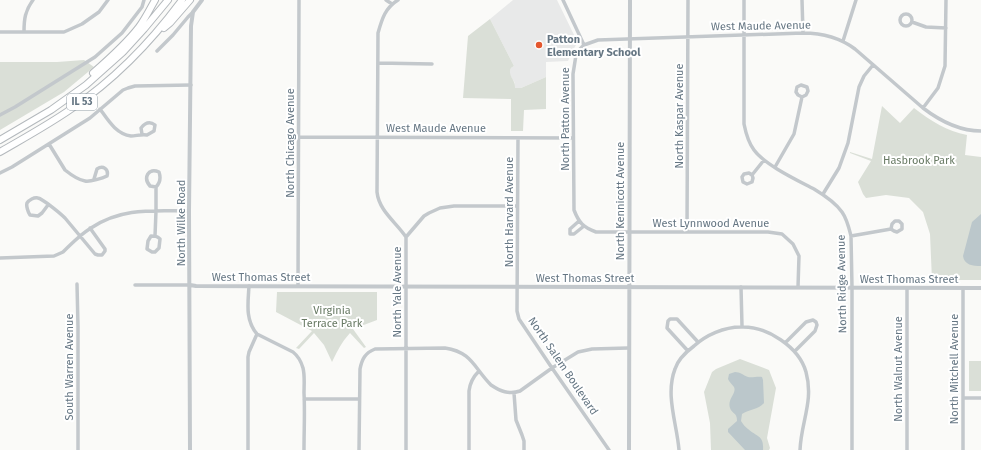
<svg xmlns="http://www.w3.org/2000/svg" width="981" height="450" viewBox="0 0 981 450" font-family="'Fira Sans',sans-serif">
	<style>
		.built { fill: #e8e9e9 }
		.green { fill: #dadfd7 }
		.water { fill: #bbc7cb }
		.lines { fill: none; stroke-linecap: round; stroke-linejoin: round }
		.motorway-casing { stroke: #b4b9bd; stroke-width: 8 }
		.minor { stroke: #c3c8cc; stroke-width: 3.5 }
		.tertiary { stroke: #c3c8cc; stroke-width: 4 }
		.motorway { stroke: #fff; stroke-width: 6 }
		.poi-dot { fill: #e4572e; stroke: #fff; stroke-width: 1.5 }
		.labels { text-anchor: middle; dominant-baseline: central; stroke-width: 4; stroke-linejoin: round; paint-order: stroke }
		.shield { fill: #fff; stroke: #939fa8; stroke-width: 1 }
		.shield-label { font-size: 10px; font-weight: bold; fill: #657683 }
		.street-label { font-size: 11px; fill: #657683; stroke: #fff }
		.poi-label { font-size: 11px; font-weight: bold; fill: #657683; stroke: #fff; text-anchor: start }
		.park-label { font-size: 11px; fill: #687a64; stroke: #fff }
	</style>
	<rect width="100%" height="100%" fill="#fafaf8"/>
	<path class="built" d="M513,0H557L576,39L577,43L572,52L568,61L546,62V77L521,88L515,89V83L510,75V71L511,68L514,66L490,19Z"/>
	<path class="green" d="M490,19L514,66L511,68C508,74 512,77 514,82C515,83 515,87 515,88H521L546,77V109L524,110L523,131H511V99L463,98L468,36Z
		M84,60L94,67L64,92L0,130V62H57Z
		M882,106L900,123L914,108C931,121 947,131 967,135L965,155L981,157V280H932L930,234L923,212L909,198L886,195L866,198L863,194L858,182L871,161L850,153V152L872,159Z
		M277,292H377V320L353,329L366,347L364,348L350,333C341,343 338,350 332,362L324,345L314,333L299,349L296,348L312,331L276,312Z
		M740,359L769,370L776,388L767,438L770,448L769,450H711L710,423L704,392L712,372L716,369Z
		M969,361H981V391H969Z"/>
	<path class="water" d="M981,214V266C973,266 964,265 963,256L972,222Z
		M735,372C740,372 743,375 748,377C752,378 758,376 762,377L763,380L764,403C758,410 749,409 742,414L741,421C743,424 745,427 748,429C757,437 764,435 763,450H745L728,432V429L737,421C737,412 732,414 730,408C727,399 737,393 734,387C732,384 729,382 728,379L729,374Z"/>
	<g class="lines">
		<g class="motorway-casing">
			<path id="motorway" d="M164,28L170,23L190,0
				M93,73C109,59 126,44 139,27C145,19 150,9 155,0
				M0,140L51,110L86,85L123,52L144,29L168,0
				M0,152C24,138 48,125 71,109C114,80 151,42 182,0"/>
		</g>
		<path class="minor" d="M386,0L392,4
			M398,0C385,8 382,19 378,33L377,192C379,211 396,222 406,237V450
			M563,0L584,45
			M744,0V124C746,134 748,142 754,150C765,165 797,180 814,189C824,195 835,202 842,212C847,219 849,228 851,236L852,287V450
			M802,0L803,33
			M900 20a6 6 0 1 1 12 0a6 6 0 1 1-12 0Z
			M912,22L926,27L946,28
			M0,32H64L82,24L99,12L108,0
			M24,32C24,19 25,11 33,0
			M843,41L856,0
			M157,51L173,35L188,17L193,12
			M378,63L432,64
			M923,108L938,88L945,66L946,0
			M100,109C108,120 116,134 131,136C136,136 141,134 147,135L154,131L155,125C150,121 145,123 141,128L142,134
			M0,115L15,107L95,57L122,33L142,7L144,0
			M299,137L573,138
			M518,138L517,311L519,319L552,368L609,450
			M49,144L65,170C70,174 78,180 85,181C90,182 103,178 107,176C109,169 103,165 97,169L94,179
			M775,167L794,134L802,97L806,95L808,91L807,87L801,85L797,87L796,92L798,95L802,97
			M0,173L12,167L90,118L123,90L128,88L135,86L191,85
			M752,175L749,173L744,174L742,177L743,182L747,184L752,182L753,178L752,175L764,160
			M823,194L839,168L848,143L859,87L864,76L873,65
			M48,205L42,213L38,216L30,215C28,212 26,206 27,203C29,200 34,197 38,198C43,199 61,214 65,218C75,230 85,242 95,254L98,255H102L105,251V249L90,228
			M579,221L570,229V234H574L584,226
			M687,232L688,0
			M151,236C155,236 157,236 160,239L159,248L155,252H152L147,249L148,241Z
			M155,236L156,211V187C160,183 161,178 159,172C148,167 143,178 150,186L156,187
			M851,236L891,229L894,231L897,232L902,229V224L899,221H895L892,224L891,229
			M406,237L424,216L429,213L440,208L454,206H517
			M0,258L54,256L63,252C71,244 81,234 91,228C122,207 154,211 189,211
			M77,284L78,327V450
			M135,285H190
			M249,286C248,303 245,320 257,334L293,352C298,356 301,361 303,368C305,376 304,385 304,393C305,412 304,431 304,450
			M298,286L299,0
			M741,287L742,326
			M798,287L799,256L793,244L782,234L768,232H596C583,227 579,223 574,210L573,74L576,55L580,49L584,45L598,40L803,33C822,33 839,37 855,49L923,108C940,121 959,131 981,131
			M907,288V450
			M963,288V450
			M785,343L806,322L813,320L816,322L817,325L815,331L795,351
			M688,351L667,328L668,321L670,319H677L698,342
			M514,393L516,420L522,435L524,441V450
			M963,398H981
			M304,399H359
			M248,450V357L249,352L257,334
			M359,450L360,369C362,359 365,353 375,349L445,348C472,352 474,368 491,385C500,391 509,395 520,391L552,368L578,352L592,349L628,348
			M469,450V391C470,382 473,377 479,371
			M679,450C677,424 665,395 675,369C678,359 686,352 694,346C706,335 724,327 741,327C767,326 799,347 806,372C814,401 801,422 800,450"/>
		<path class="tertiary" d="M190,285L196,286L981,288
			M190,450L189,211L191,26L193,12L202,0
			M629,450L630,0"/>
		<use href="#motorway" class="motorway"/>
	</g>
	<circle class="poi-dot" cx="539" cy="45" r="4"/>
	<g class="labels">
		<rect class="shield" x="67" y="94" width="30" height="16" rx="3"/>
		<g class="shield-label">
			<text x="82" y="102">IL 53</text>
		</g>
		<g class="street-label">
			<text transform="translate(761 26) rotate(-1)">West Maude Avenue</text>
			<text transform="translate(679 116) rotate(-90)">North Kaspar Avenue</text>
			<text transform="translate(565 119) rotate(-90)">North Patton Avenue</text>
			<text x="436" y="128">West Maude Avenue</text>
			<text transform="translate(290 143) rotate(-90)">North Chicago Avenue</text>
			<text transform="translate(620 201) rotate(-90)">North Kennicott Avenue</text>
			<text transform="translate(509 212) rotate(-90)">North Harvard Avenue</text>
			<text transform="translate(181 223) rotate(-90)">North Wilke Road</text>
			<text x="711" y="223">West Lynnwood Avenue</text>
			<text x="261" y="277">West Thomas Street</text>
			<text x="585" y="278">West Thomas Street</text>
			<text x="909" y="279">West Thomas Street</text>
			<text transform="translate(842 284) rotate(-91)">North Ridge Avenue</text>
			<text transform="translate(397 292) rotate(-90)">North Yale Avenue</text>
			<text transform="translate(563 366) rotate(56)">North Salem Boulevard</text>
			<text transform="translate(69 367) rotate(-90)">South Warren Avenue</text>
			<text transform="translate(898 369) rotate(-90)">North Walnut Avenue</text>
			<text transform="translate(954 369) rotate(-90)">North Mitchell Avenue</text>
		</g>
		<g class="poi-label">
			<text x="547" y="39">Patton<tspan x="547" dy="13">Elementary School</tspan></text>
		</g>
		<g class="park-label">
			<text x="919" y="160">Hasbrook Park</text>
			<text x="332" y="310">Virginia<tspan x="332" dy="13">Terrace Park</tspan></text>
		</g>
	</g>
</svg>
